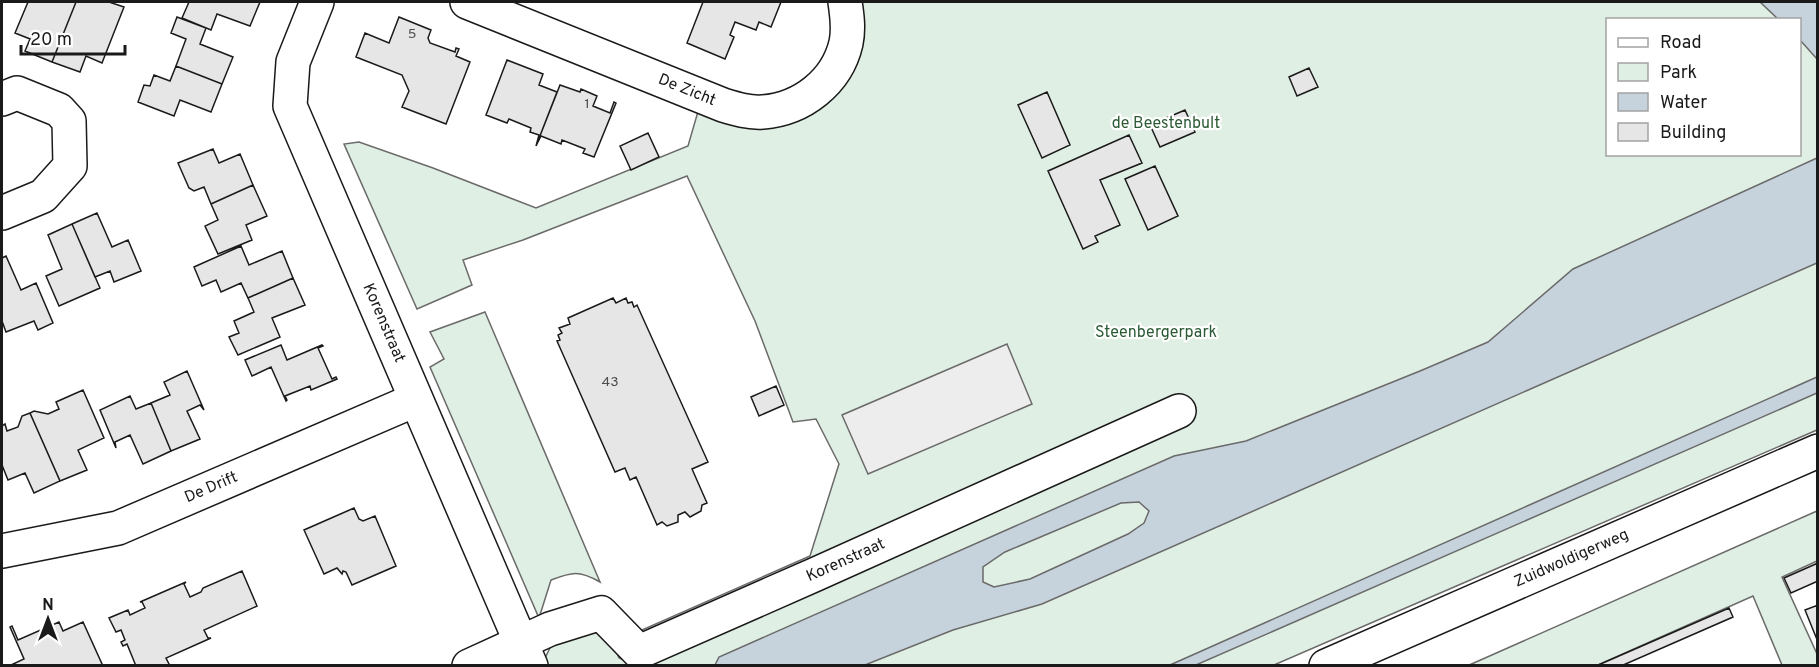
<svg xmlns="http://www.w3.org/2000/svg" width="1819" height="667" viewBox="0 0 1819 667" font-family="Overpass,sans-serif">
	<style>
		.green { fill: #e0efe3; stroke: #6a6a6a; stroke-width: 1.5; fill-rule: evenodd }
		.parking { fill: #ededed; stroke: #6a6a6a; stroke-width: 1.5 }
		.water { fill: #c6d2dc; stroke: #6a6a6a; stroke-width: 1.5; fill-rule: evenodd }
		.building { fill: #e6e6e6; stroke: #1a1a1a; stroke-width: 1.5 }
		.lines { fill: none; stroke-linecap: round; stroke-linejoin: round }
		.minor-casing { stroke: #1a1a1a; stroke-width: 36 }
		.major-casing { stroke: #1a1a1a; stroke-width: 36 }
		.minor { stroke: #fff; stroke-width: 33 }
		.major { stroke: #fff; stroke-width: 33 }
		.labels { text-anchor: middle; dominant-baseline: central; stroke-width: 4.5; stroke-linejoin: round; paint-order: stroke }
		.number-label { font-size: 14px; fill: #4d4d4d }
		.street-label { font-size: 16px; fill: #1a1a1a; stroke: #fff }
		.park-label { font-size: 16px; fill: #2b5a34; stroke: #fff }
	</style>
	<rect width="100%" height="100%" fill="#fff"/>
	<path class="green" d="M856,2H1817V430L1274,665H548L545,658L552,644L585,625L612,642L619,658L622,659L635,633L810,556L839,464L816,419L793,422L755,321L687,176L523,240L463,260L472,285L417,309L344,144L359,142L433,168L536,208L688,146L699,108L793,117ZM1608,20H1800V154H1608Z
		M485,312L600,582C579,570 572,572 551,580L539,618L430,367L444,359L430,332Z
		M1817,511V561L1782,577L1817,654V665H1782L1753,596L1598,665L1467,666Z"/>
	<path class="parking" d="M1007,344L1032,404L868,474L842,415Z"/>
	<path class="water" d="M1760,2H1817V59L1800,40V20L1778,19Z
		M1817,158V263L1042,604L953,630L865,665H715L719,657L1174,456L1246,441L1420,371L1488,342L1573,269ZM1139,502L1149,511L1144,523L1128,534L1030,579L994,587L983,582V567L1005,552L1121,503Z
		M1817,377V393L1196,665H1170Z"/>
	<path class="building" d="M28,2H76L52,62L25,51L30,39L15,33Z
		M76,2H109L124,7L102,63L86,56L80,72L52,62Z
		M189,2H260L250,26L217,14L211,30L182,18Z
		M703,2H781L771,27L759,22L756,30L735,22L730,35L734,37L725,59L687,43Z
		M177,17L206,28L200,44L233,57L222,84L176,66L186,39L171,33Z
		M399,17L431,30L428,38L430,43L455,52L456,48L459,49L456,56L470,62L446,124L402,107L409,91L402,75L356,57L365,33L389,43Z
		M507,60L543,74L539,85L557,92L536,146L539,135L530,132L531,128L509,119L507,123L486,115Z
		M176,66L222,84L211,112L180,100L174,116L138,102L144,85L150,86L154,75L170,81Z
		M1309,68L1318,87L1297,96L1289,77Z
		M560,85L580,92L581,89L597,96L593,106L610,113L614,102L616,103L594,157L583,153L585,149L562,140L561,144L541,136L536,146Z
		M1047,92L1070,145L1042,158L1018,105Z
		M1185,110L1195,132L1160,147L1150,125Z
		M648,133L659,157L631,170L620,146Z
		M1129,135L1142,163L1100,180L1120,225L1095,236L1098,242L1083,249L1048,171Z
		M213,149L219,163L240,154L253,185L211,204L204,187L194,191L189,188L178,163Z
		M1155,166L1178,216L1148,230L1125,179Z
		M253,185L267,216L246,225L252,240L218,254L205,226L218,220L211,204Z
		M97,213L112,247L128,240L141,271L114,282L110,271L95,277L72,224Z
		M72,224L100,288L59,306L46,276L62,269L48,235Z
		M241,246L249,265L282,251L293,278L248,298L241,283L221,292L216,280L202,286L194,267Z
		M6,256L21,290L36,283L53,323L38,330L34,321L6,332L2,321V258Z
		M293,278L305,305L272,318L280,337L238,355L229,337L239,333L234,321L254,312L248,298Z
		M613,298L616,303L626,298L628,303L632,302L634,307L637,305L708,462L692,469L707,503L702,505L701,511L690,517L685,512L678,515V522L667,526L662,522L657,525L636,477L630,480L625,468L615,472L557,341L560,340L558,335L562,333L559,328L570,324L568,318Z
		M281,345L287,360L322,345L323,346L318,348L332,379L336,377L337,379L311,390L310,386L285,396L287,400L286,401L271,367L252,376L245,360Z
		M187,371L204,410L200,405L187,411L200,439L171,451L151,403L170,395L164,382Z
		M776,386L784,405L759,416L751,397Z
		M83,390L104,438L78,450L87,470L60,481L30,413L34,411L48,414L59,409L56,402Z
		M130,396L136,409L151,403L171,451L143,464L130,435L115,442L116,448L100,410Z
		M30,413L60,481L34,493L25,473L8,480L2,465V426L5,424L7,431L18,427L22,416Z
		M354,508L359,519L363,521L375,516L396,566L352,585L346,572L343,571L342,574L337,568L324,574L304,530Z
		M1818,563V581L1791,593L1784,578Z
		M242,571L257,606L204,630L208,638H211L166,658L170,666H136L127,644L123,646L121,642L125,640L121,630L116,632L109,618L128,610L130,615L145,608L142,602H140L186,582L184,584L190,597L201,592L203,588Z
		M1818,605V642L1805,610Z
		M1729,608L1733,617L1621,666H1596Z
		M59,622L63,631L83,622L102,664L98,666H9L24,659L10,627L12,626L18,640Z"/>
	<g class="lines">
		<g class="minor-casing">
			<g id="minor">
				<path id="s1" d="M317,2L293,62L290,106L531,666"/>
				<path id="s2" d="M467,2L723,105C736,109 749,113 763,112C802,109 837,82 846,43C849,29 847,15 845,2"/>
				<path d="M2,99L17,93L59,110L69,121L70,166L43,196L2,213"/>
				<path id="s3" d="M2,551L118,528L415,400"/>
				<path id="s4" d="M469,666L550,629L601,613L639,652L814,575L1179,411"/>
			</g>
		</g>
		<g class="major-casing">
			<g id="major">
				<path id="s5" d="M1326,666L1818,451"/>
			</g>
		</g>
		<use href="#minor" class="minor"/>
		<use href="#major" class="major"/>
	</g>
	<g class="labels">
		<g class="number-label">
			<text x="412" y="34">5</text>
			<text x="587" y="104">1</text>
			<text x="610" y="382">43</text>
		</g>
		<g class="street-label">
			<text stroke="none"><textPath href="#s2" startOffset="237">De Zicht</textPath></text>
			<text stroke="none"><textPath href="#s1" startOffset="345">Korenstraat</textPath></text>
			<text stroke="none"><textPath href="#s3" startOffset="220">De Drift</textPath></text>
			<text stroke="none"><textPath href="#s5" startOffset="268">Zuidwoldigerweg</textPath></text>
			<text stroke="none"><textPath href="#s4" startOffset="423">Korenstraat</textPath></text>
		</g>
		<g class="park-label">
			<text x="1166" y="124">de Beestenbult</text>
			<text x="1156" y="333">Steenbergerpark</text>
		</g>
	</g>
	<rect width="1819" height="667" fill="none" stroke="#1a1a1a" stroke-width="6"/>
	<rect x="1606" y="18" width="195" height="138" fill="#ffffff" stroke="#a3a3a3" stroke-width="1.5"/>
	<rect x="1618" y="38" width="30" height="9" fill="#ffffff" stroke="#a3a3a3" stroke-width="1.5"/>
	<text x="1660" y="48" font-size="18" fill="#1a1a1a">Road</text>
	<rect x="1618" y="63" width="30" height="18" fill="#e0efe3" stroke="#a3a3a3" stroke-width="1.5"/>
	<text x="1660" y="78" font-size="18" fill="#1a1a1a">Park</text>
	<rect x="1618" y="93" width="30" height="18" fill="#c6d2dc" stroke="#a3a3a3" stroke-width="1.5"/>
	<text x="1660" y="108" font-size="18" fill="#1a1a1a">Water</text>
	<rect x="1618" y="123" width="30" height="18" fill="#e6e6e6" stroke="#a3a3a3" stroke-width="1.5"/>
	<text x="1660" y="138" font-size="18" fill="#1a1a1a">Building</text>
	<g transform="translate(48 619)" stroke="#ffffff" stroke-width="4.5" paint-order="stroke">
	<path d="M0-4.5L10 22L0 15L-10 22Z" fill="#1a1a1a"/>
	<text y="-9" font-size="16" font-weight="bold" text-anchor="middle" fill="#1a1a1a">N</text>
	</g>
	<path d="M21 45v9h104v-9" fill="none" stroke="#1a1a1a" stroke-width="3"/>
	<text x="30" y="45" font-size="18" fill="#1a1a1a" stroke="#ffffff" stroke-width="4.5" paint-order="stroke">20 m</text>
</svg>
